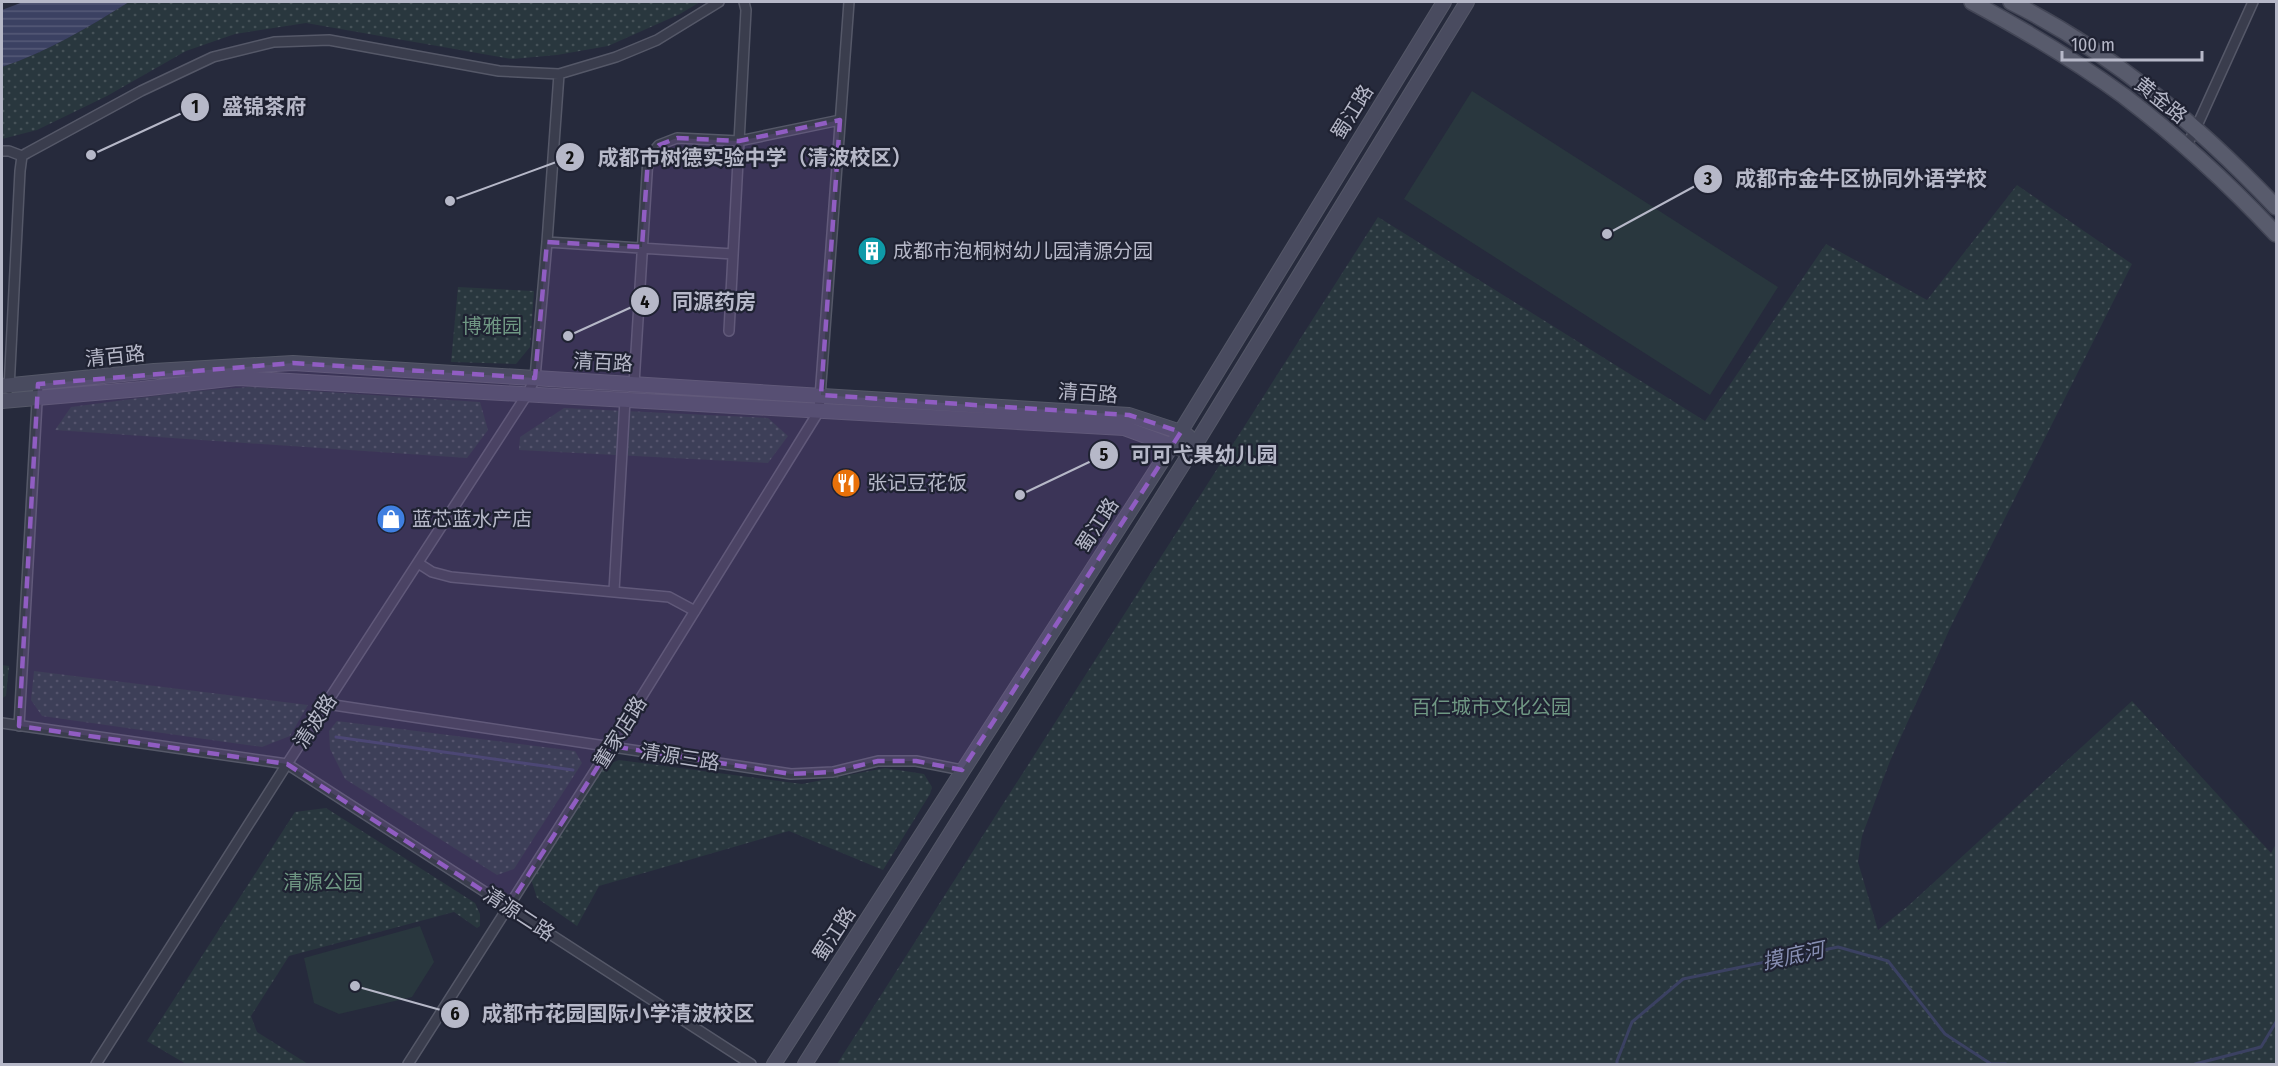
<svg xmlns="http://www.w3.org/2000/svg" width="2278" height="1066" viewBox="0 0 2278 1066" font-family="'Fira Sans Condensed','Noto Sans SC',sans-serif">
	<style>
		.park { fill: url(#park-dots) }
		.garden { fill: #29373e }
		.water { fill: url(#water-rules) }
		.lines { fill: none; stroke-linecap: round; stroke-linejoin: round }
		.stream { stroke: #3b4162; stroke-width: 3 }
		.street-casing { stroke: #555868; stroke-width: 12 }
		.secondary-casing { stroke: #555868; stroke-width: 16 }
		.primary-casing { stroke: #434656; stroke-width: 18 }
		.street { stroke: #3a3d4d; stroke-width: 9 }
		.secondary { stroke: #494b5f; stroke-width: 14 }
		.primary { stroke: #585b6c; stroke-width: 15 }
		.marked { fill: #905dc2; fill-opacity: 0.2; stroke: #905dc2; stroke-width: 4.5; stroke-dasharray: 12 8; stroke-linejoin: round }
		.labels { text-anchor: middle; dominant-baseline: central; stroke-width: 4.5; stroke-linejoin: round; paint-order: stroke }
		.street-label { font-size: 20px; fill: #b6b8c8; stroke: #1f2232 }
		.poi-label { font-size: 20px; fill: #b6b8c8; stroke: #1f2232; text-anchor: start }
		.park-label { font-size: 20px; fill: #6f9783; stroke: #1f2232 }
		.water-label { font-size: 21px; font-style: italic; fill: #878eb2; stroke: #1f2232 }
		.leader { fill: none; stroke: #b6b8c8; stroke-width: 2 }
		.callout-dot { fill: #b6b8c8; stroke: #1f2232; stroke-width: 2 }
		.mark-label { font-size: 18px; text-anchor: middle; font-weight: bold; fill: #111 }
		.callout-label { font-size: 21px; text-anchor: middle; font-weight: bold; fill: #b6b8c8; stroke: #1f2232; stroke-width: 4.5; stroke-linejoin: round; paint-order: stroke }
	</style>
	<defs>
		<pattern id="park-dots" width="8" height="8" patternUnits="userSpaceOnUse" patternTransform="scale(1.5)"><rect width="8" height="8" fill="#29373e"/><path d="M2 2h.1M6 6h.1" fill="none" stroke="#465258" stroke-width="1.8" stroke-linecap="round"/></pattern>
		<pattern id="water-rules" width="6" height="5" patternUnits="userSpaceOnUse" patternTransform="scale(1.5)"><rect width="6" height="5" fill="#3b4162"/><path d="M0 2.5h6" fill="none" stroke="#555a77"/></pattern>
	</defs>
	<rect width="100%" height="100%" fill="#262a3c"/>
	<path class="park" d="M129,2H700L680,14L608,46L557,55L512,59L306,23L235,34L186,51L107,96L37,130L2,139V67C49,51 87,28 129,2Z
		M2017,185L2132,264L1951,626L1890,761L1862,836L1858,862L1878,930L1908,906L2132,701L2271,853L2276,844V1064H837L1378,217L1705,421L1826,244L1927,300Z
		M458,287L534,291L530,347L516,364L451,362Z
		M249,387L480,402L488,430L467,458L55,430L71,407L185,392Z
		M564,408L768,418L788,436L768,463L519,450L520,437Z
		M2,665L9,666L6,696L2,698Z
		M34,671L308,705L290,736L262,747L42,716L31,700Z
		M337,721L575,751L582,763L514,869L497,875L345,779L330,749L329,731Z
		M619,760L802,784L885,768L924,774L932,787L930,794L883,870L789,831L599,886L577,926L537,898L531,879L604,766Z
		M326,808L475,903L480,914V926L477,928L454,912L289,956L251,1016L257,1032L308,1064H186L147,1041L295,812Z"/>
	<path class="garden" d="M1472,91L1778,287L1710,395L1404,199Z
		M420,926L434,962L412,997L339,1014L314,1003L304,958Z"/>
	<path class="water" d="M23,2H129C87,28 49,51 2,67V10Z"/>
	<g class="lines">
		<path class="stream" d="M336,737L573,770
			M1617,1064V1061L1632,1022L1683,979L1838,947L1888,961L1945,1034L1991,1064H2006
			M2195,1064L2261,1047L2276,1022"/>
		<g class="street-casing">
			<path id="street" d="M2186,147L2196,128L2253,2
				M2,151H9L22,156
				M547,242L733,254
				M729,331L746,10L744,2
				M634,384L648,158L659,145L677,138L739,141L840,120
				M9,389L20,171L22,156L27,153L141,91L213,57L274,42L329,40L499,71L559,74L616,57L657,40L719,2
				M418,563L432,572L451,577L669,597L695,611
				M614,591L625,400
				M327,704L791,774L833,772L878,761H916L962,770
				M2,723L287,764L751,1064
				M19,726L38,384
				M96,1064L287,764L528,393L535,378L547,242L559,74
				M408,1064L611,746L819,411L849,2"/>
		</g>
		<g class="secondary-casing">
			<path id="secondary" d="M2,386L154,371L293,363L1129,415L1181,432L1188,436
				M2,401L141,389L237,378L1124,428L1181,449
				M774,1064L1173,444L1444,2
				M805,1064L1197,442L1467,2"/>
		</g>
		<g class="primary-casing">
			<path id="primary" d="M1972,2C2024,30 2076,61 2124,96C2179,138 2229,184 2276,234
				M2011,2C2113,53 2198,125 2276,207"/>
		</g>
		<use href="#street" class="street"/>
		<use href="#secondary" class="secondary"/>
		<use href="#primary" class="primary"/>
	</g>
	<path class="marked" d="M840,120L821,395L1129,415L1181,432L962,770L916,761H878L833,772L791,774L611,746L508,907L287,764L19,726L38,384L293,363L535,378L547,242L642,247L648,158L659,145L677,138L739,141Z"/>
	<defs>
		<g id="building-disc" transform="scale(1.5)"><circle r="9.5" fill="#0f9aa8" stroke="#1f2232"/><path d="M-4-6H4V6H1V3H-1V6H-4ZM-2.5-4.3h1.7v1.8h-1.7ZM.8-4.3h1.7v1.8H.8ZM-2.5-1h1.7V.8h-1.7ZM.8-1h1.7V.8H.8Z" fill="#fff"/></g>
		<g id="restaurant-disc" transform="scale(1.5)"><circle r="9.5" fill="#e8710a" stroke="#1f2232"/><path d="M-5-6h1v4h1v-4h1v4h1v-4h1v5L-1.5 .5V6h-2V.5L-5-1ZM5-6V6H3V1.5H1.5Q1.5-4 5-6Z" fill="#fff"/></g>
		<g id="shop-disc" transform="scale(1.5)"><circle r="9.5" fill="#3f7fe0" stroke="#1f2232"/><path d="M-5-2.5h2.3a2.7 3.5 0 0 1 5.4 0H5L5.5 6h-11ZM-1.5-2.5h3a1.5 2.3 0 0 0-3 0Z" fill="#fff"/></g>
	</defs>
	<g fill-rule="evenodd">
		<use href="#building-disc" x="872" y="251"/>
		<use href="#restaurant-disc" x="846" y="483"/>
		<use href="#shop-disc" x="391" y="519"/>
	</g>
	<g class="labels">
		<g class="street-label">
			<text transform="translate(2161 100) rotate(39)">黄金路</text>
			<text transform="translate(1352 112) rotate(-58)">蜀江路</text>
			<text transform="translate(115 356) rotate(-6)">清百路</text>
			<text transform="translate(603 362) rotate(3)">清百路</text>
			<text transform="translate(1088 393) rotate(4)">清百路</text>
			<text transform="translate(1097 525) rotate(-57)">蜀江路</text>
			<text transform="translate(315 721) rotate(-57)">清波路</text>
			<text transform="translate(620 732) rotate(-58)">董家店路</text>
			<text transform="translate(680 757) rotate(9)">清源三路</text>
			<text transform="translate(519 914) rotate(33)">清源二路</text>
			<text transform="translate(834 934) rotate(-57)">蜀江路</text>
		</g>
		<g class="poi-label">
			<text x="893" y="251">成都市泡桐树幼儿园清源分园</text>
			<text x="867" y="483">张记豆花饭</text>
			<text x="412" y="519">蓝芯蓝水产店</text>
		</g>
		<g class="park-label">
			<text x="492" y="326">博雅园</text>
			<text x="1491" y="707">百仁城市文化公园</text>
			<text x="323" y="882">清源公园</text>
		</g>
		<g class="water-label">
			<text transform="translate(1793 956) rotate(-12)">摸底河</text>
		</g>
	</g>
	<path class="leader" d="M91 155L195 107M450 201L570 157M1607 234L1708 179M568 336L645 301M1020 495L1104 455M355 986L455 1014"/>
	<g class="callout-dot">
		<circle cx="91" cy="155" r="6"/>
		<circle cx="450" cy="201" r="6"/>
		<circle cx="1607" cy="234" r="6"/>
		<circle cx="568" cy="336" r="6"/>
		<circle cx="1020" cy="495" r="6"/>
		<circle cx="355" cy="986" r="6"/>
		<circle cx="195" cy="107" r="15"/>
		<circle cx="570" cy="157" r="15"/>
		<circle cx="1708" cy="179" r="15"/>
		<circle cx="645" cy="301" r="15"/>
		<circle cx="1104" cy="455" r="15"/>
		<circle cx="455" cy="1014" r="15"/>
	</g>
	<g class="mark-label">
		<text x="195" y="113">1</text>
		<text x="570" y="164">2</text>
		<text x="1708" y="185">3</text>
		<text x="645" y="308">4</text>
		<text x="1104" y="461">5</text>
		<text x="455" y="1020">6</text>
	</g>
	<g class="callout-label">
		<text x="264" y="114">盛锦茶府</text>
		<text x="755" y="165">成都市树德实验中学（清波校区）</text>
		<text x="1861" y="186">成都市金牛区协同外语学校</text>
		<text x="714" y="309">同源药房</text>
		<text x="1204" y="462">可可弋果幼儿园</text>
		<text x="618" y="1021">成都市花园国际小学清波校区</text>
	</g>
	<rect width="2278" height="1066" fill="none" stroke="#b6b8c8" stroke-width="6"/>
	<path d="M2062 51v9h140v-9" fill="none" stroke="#b6b8c8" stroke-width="3"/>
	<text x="2071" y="51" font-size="18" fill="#b6b8c8" stroke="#1f2232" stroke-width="4.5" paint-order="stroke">100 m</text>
</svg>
